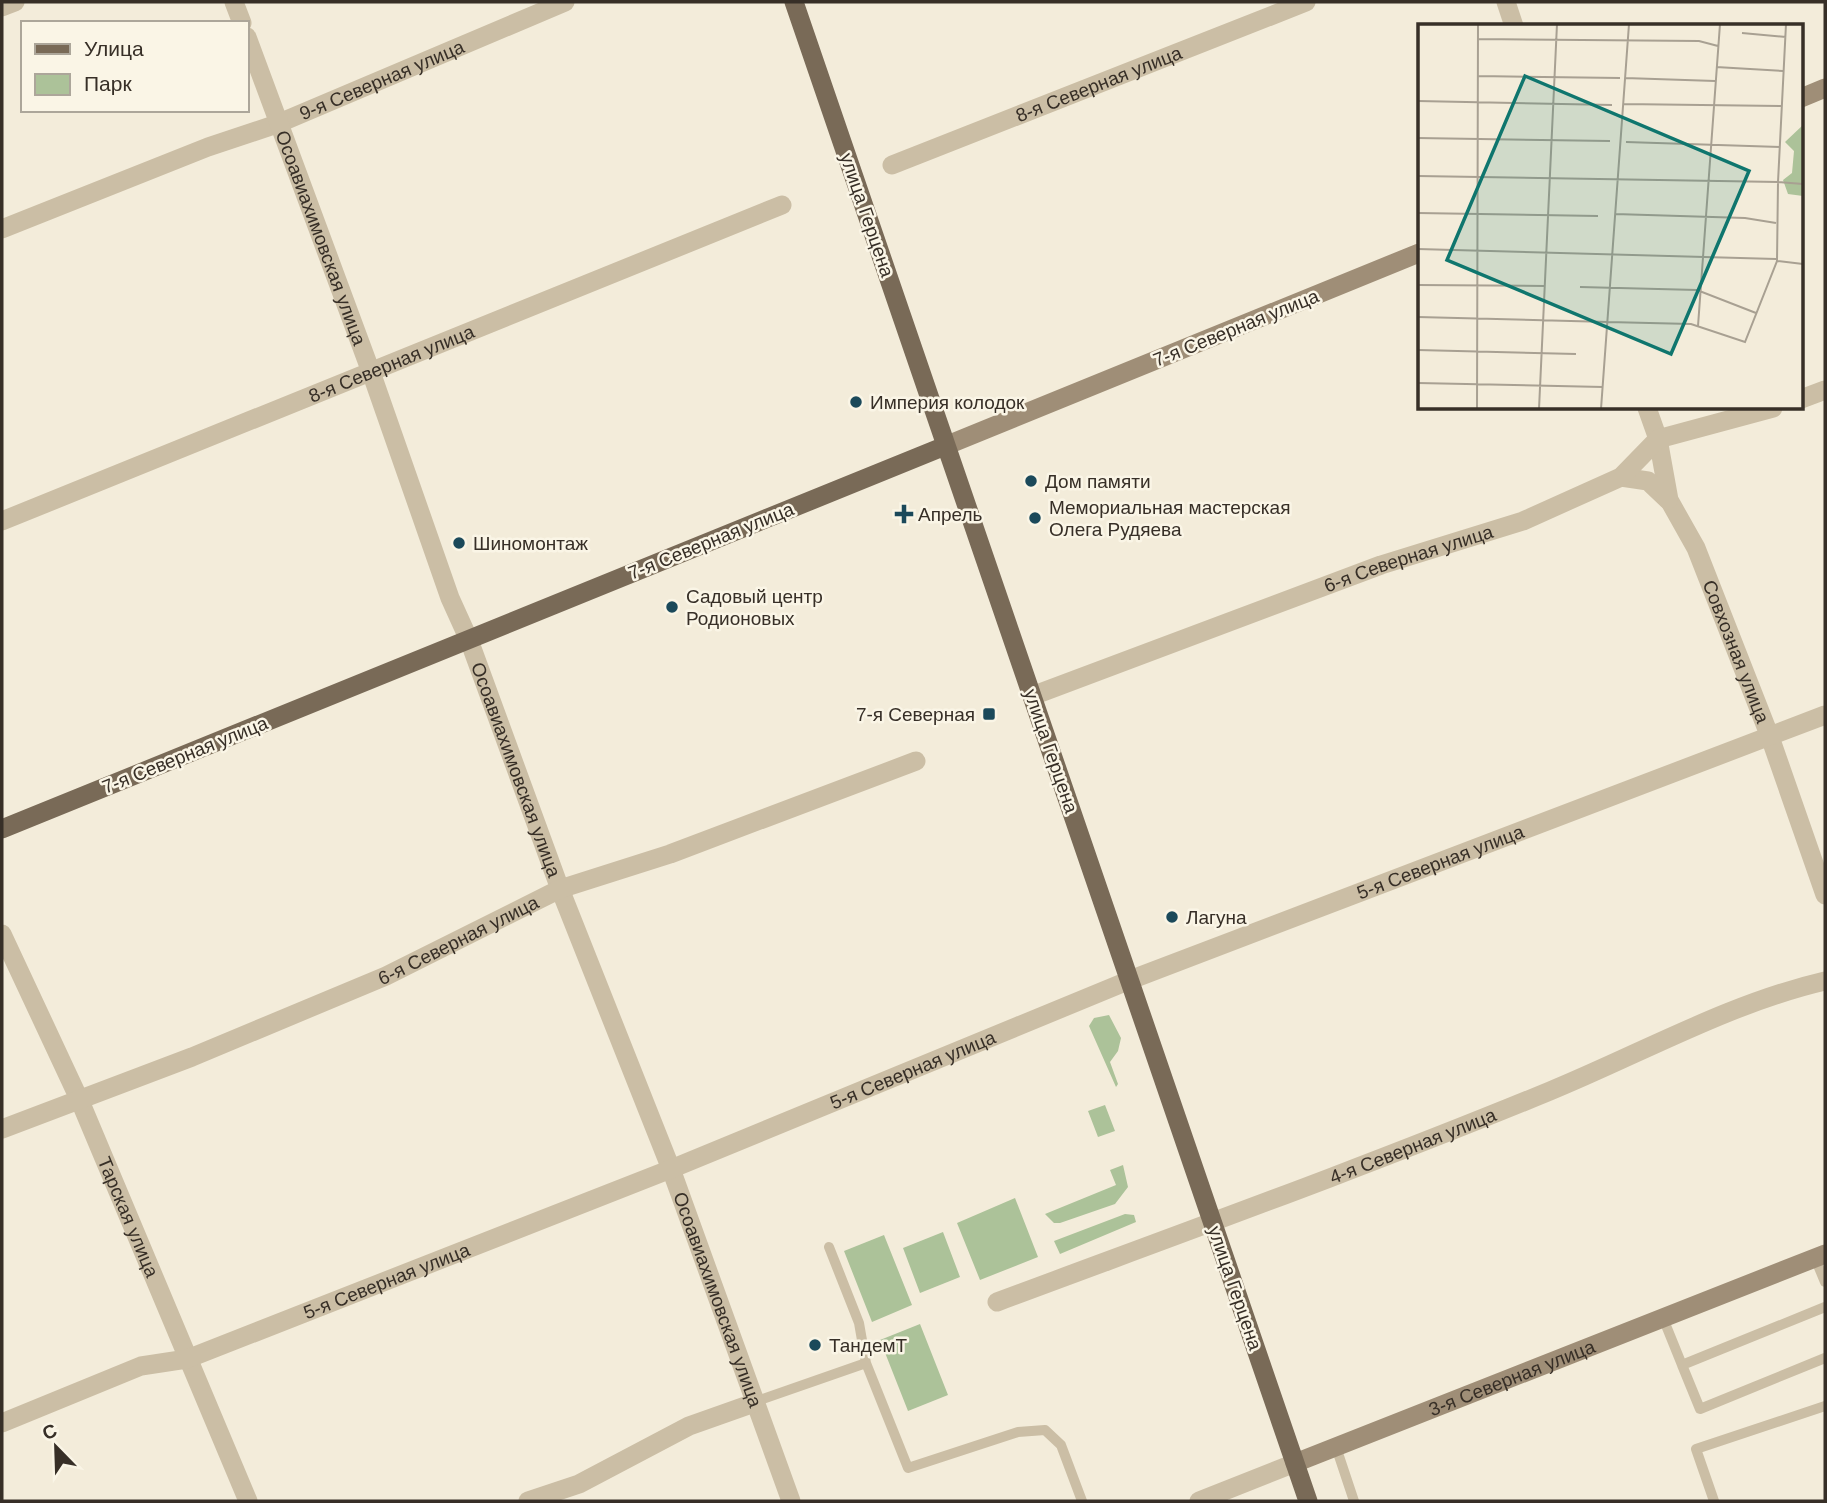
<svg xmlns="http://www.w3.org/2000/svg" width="1827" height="1503" viewBox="0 0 1827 1503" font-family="Arial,sans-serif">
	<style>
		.green { fill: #acc299 }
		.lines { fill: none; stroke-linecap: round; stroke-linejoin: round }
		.service { stroke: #cbbea5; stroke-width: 10 }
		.minor { stroke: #cbbea5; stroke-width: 19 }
		.tertiary { stroke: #cbbea5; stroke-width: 19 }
		.secondary { stroke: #9f8e77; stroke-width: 19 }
		.primary { stroke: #796a57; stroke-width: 19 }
		.poi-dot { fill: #1b495a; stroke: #faf5e6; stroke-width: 2.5 }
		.labels { text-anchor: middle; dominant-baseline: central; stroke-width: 5; stroke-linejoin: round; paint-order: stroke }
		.street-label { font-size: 19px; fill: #372f27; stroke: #faf5e6 }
		.poi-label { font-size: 19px; fill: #372f27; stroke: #faf5e6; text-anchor: start }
		.inset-road { fill: none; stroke: #a8a092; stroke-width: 2 }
		.view { fill: #0f766e; fill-opacity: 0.15; stroke: #0f766e; stroke-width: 3.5 }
		.inset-edge { fill: none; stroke: #372f27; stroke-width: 3.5 }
	</style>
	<rect width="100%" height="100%" fill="#f3ecda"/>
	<path class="green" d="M1109,1015L1121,1038L1118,1051L1110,1062L1118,1084L1116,1087L1089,1026L1094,1018Z
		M1105,1105L1115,1131L1098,1137L1088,1111Z
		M1123,1165L1128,1187L1115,1204L1060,1223H1054L1045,1214L1116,1185L1110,1170Z
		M1015,1198L1038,1257L980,1280L957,1223Z
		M1125,1214L1134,1215L1136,1222L1060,1254L1054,1241Z
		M943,1232L960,1277L920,1293L903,1248Z
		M884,1235L912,1305L872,1322L844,1251Z
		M920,1324L948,1395L908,1411L880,1340Z"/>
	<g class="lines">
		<path class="service" d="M829,1247L859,1323L866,1363
			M1815,1258L1825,1282
			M1663,1318L1682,1365L1825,1307
			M1682,1365L1700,1409L1825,1358
			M754,1402L866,1363L908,1468L1018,1432L1045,1430L1061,1445L1082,1501
			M1336,1447L1354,1501
			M1714,1501L1696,1449L1825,1406"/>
		<g class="minor">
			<path d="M1506,2L1514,26"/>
			<path d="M2,7L15,2"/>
			<path id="s1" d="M892,165L1306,2"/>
			<path id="s2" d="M2,229L208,147L277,124L565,2"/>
			<path d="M1801,399L1825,390"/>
			<path id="s3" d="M1647,408L1658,439L1669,500L1696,548L1770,737L1825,895"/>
			<path d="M1621,477L1648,481L1668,500"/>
			<path id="s4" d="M2,521L782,205"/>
			<path id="s5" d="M469,640L560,889L671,1169L791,1501"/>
			<path id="s6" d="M1032,696L1381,565L1523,521L1621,477L1658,439L1773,408"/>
			<path id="s7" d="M2,934L80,1101L248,1501"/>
			<path id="s8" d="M2,1129L192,1057L386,976L560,889L670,854L916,761"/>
			<path id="s9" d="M997,1302C1182,1233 1368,1166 1550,1091C1640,1054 1730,1003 1825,981"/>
			<path id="s10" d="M2,1423L141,1366L187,1359L671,1169L1130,980"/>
			<path d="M528,1501L579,1484L689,1426L754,1403"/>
			<path d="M1199,1501L1295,1463"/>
		</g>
		<g class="tertiary">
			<path d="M234,2L242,23"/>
			<path id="s11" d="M247,37L371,372L450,598L469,640"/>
			<path id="s12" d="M1130,980L1825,715"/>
		</g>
		<g class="secondary">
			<path d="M1801,98L1825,88"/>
			<path d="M945,446L1419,253"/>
			<path id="s13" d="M1295,1463L1825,1254"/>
		</g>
		<path class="primary" d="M794,2L1308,1501
			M2,829L945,446"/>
	</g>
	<g class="poi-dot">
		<circle cx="856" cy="402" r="7"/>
		<circle cx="1031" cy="481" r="7"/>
		<path d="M900.5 503.5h7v7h7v7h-7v7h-7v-7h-7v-7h7z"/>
		<circle cx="1035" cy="518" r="7"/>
		<circle cx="459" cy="543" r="7"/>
		<circle cx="672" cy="607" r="7"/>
		<rect x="982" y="707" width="14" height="14" rx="3.5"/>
		<circle cx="1172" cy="917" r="7"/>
		<circle cx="815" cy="1345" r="7"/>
	</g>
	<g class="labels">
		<g class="street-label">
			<text stroke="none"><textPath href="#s2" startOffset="408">9-я Северная улица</textPath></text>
			<text stroke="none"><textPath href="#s1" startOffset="222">8-я Северная улица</textPath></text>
			<text transform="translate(867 215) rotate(71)">улица Герцена</text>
			<text stroke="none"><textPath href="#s11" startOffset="214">Осоавиахимовская улица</textPath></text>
			<text transform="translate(1236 328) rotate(-22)">7-я Северная улица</text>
			<text stroke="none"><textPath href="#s4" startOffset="420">8-я Северная улица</textPath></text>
			<text transform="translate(711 541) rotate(-22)">7-я Северная улица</text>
			<text stroke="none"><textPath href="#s6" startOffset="401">6-я Северная улица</textPath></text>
			<text stroke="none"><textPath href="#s3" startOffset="261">Совхозная улица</textPath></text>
			<text transform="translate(1051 751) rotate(71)">улица Герцена</text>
			<text transform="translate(185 755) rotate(-22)">7-я Северная улица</text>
			<text stroke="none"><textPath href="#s5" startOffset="138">Осоавиахимовская улица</textPath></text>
			<text stroke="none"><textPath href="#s12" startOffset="332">5-я Северная улица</textPath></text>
			<text stroke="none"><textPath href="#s8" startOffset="494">6-я Северная улица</textPath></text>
			<text stroke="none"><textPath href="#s10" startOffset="978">5-я Северная улица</textPath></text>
			<text stroke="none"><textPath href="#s9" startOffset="444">4-я Северная улица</textPath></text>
			<text stroke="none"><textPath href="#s7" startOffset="310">Тарская улица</textPath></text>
			<text stroke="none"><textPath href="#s10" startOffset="411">5-я Северная улица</textPath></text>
			<text transform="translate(1235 1288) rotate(71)">улица Герцена</text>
			<text stroke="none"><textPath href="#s5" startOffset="705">Осоавиахимовская улица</textPath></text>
			<text stroke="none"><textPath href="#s13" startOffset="233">3-я Северная улица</textPath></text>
		</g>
		<g class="poi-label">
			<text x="870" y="402">Империя колодок</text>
			<text x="1045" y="481">Дом памяти</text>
			<text x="1049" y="507">Мемориальная мастерская<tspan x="1049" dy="22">Олега Рудяева</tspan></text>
			<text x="918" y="514">Апрель</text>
			<text x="473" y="543">Шиномонтаж</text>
			<text x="686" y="596">Садовый центр<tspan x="686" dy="22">Родионовых</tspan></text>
			<text x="975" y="714" text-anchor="end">7-я Северная</text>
			<text x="1186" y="917">Лагуна</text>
			<text x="829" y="1345">ТандемТ</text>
		</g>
	</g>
	<g transform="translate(1418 24)">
		<rect width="385" height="385" fill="#f3ecda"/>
		<path d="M385,101V172L370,170L365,156L374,149L376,127L367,118Z" fill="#acc299"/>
		<path class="inset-road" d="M368,0L360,158L385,160M324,9L368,13M60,15L281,17L300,22M298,43L365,47M60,52L202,54M207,54L297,57M0,77L194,81M205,80L364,82M0,114L192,117M208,118L362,123M0,152L360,158L359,237L327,318L273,300L190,298M0,189L180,192M197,190L327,194L358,199M0,225L358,235M359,237L385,240M0,261L127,262M162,263L279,266L338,289M0,293L190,298M280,302L302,0M0,326L158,330M0,359L185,363M59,385L60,0M121,385L139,0M183,385L211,0"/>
		<path class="view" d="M107,52L331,147L253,330L29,236Z"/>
		<rect width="385" height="385" class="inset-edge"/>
	</g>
	<rect width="1827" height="1503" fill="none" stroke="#372f27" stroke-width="7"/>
	<rect x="21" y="21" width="228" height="91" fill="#faf5e6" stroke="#aca69a" stroke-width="2"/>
	<rect x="35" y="44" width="35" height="10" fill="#796a57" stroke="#aca69a" stroke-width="2"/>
	<text x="84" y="56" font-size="21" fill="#372f27">Улица</text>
	<rect x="35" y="74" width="35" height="21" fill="#acc299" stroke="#aca69a" stroke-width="2"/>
	<text x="84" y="91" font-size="21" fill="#372f27">Парк</text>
	<g transform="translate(56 1447) rotate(337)" stroke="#faf5e6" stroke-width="5" paint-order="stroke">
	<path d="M0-5L12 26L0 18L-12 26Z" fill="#372f27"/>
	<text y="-10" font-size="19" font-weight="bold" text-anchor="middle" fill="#372f27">С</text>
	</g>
</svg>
